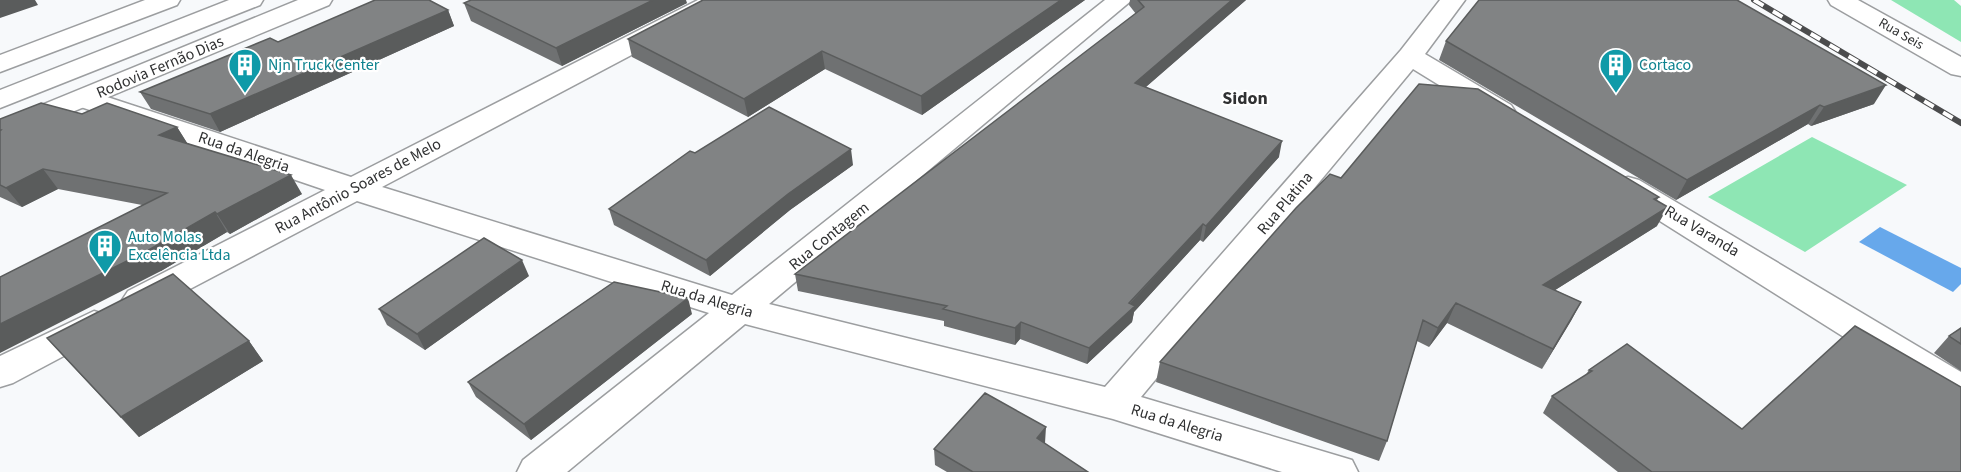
<svg xmlns="http://www.w3.org/2000/svg" width="1961" height="472" viewBox="0 0 1961 472" font-family="'Source Sans 3',sans-serif">
	<style>
		.green { fill: #8ee6b4 }
		.water { fill: #67a8eb }
		.lines { fill: none; stroke-linecap: round; stroke-linejoin: round }
		.street-casing { stroke: #9c9ea0; stroke-width: 3 }
		.secondary-casing { stroke: #9c9ea0; stroke-width: 3 }
		.highway-casing { stroke: #9c9ea0; stroke-width: 3 }
		.street { fill: #fff; fill-rule: evenodd }
		.secondary { fill: #fff; fill-rule: evenodd }
		.highway { fill: #fff; fill-rule: evenodd }
		.rail-casing { stroke: #4b4c4d; stroke-width: 6 }
		.rail { stroke: #fff; stroke-width: 4; stroke-dasharray: 11; stroke-linecap: butt }
		.wall { fill: #6f7172 }
		.shaded-wall { fill: #5a5c5c }
		.building { fill: #818384; stroke: #5a5c5c; stroke-width: 1.5 }
		.labels { text-anchor: middle; dominant-baseline: central; stroke-width: 4.5; stroke-linejoin: round; paint-order: stroke }
		.far-street-label { font-size: 14px; fill: #303132; stroke: #fff }
		.culture-label { font-size: 16px; fill: #0d838f; stroke: #fff; text-anchor: start }
		.street-label { font-size: 16px; fill: #303132; stroke: #fff }
		.neighbourhood-label { font-size: 18px; font-weight: bold; fill: #303132; stroke: #fff }
	</style>
	<rect width="100%" height="100%" fill="#f7f9fb"/>
	<path class="green" d="M1891,0H1954L1961,6V42Z
		M1812,137L1907,185L1805,252L1708,197Z"/>
	<path class="water" d="M1880,227L1961,268V284L1953,292L1859,242Z"/>
	<g class="lines">
		<g class="street-casing">
			<path id="street" d="M698,0H729L726,5L382,187L732,295L1105,0H1132L769,304L1105,387L1401,50L1440,0H1465L1425,54L1511,105L1515,111L1511,117L1501,120L1491,117L1413,69L1141,397L1352,460L1358,472H1282L1113,419L745,324L567,472H517L523,460L709,313L357,201L152,309L140,313L128,309L122,300L128,291L325,190L75,105L71,99L75,93L85,91L95,93L351,177Z
				M1828,0H1858L1961,57V76L1951,74L1831,5Z
				M1628,177L1639,180L1961,372V406L1947,402L1617,194L1612,187L1617,180Z
				M94,311L107,315L112,324L107,333L13,383L0,387V356Z"/>
		</g>
		<g class="secondary-casing">
			<path id="secondary" d="M298,0H332L329,5L0,142V122Z"/>
		</g>
		<g class="highway-casing">
			<path id="highway" d="M145,0H180L177,5L0,72V55Z
				M229,0H263L260,5L0,108V90Z"/>
		</g>
		<use href="#street" class="street"/>
		<use href="#secondary" class="secondary"/>
		<use href="#highway" class="highway"/>
		<g class="rail-casing">
			<path id="rail" d="M1754,0L1961,123"/>
		</g>
		<use href="#rail" class="rail"/>
	</g>
	<path class="wall" d="M1085,0L922,115L825,69L748,117L632,57L628,39Z
		M1130,0H1246L1146,87L1279,157L1203,242L1200,240L1134,312L1132,322L1087,364L1020,339L1015,345L944,326V321L798,291L795,274L1136,14L1129,5Z
		M464,3H687L562,66L471,21Z
		M448,10L454,26L220,132L151,109L140,92L278,42Z
		M1446,41L1874,104L1811,126L1808,124L1676,200L1439,60Z
		M82,114L177,127L187,143L302,194L230,234L227,232L161,271L142,205L58,189L22,207L0,197V119Z
		M853,165L790,210L710,276L614,225L609,209Z
		M1341,178L1659,197L1657,200V226L1555,290L1581,302L1542,369L1447,323L1429,347L1417,341L1387,441L1379,461L1156,382L1160,362Z
		M529,276L425,350L387,325L379,309Z
		M692,314L531,440L476,397L468,382Z
		M1961,328V371L1934,353L1949,336Z
		M47,338L249,341L263,361L139,437L65,358Z
		M1589,370L1742,429L1961,472H1618L1543,413L1552,396L1585,376Z
		M1045,443V444L1088,472H947L935,465L934,449Z"/>
	<path class="shaded-wall" d="M0,0H35L38,5L0,18Z
		M653,0H686L687,3L562,66L556,48Z
		M1061,0H1085L922,115L921,96Z
		M1232,0H1246L1133,98L1135,83Z
		M448,10L454,26L220,132L210,114Z
		M822,51L825,69L748,117L744,99Z
		M1886,85L1874,104L1811,126L1824,107Z
		M1820,105L1808,124L1676,200L1687,180Z
		M177,127L189,146L159,135Z
		M1282,141L1279,157L1203,242L1206,226Z
		M851,149L853,165L790,210L710,276L706,260L788,194Z
		M43,169L58,189L22,207L6,188Z
		M291,175L302,194L230,234L217,214Z
		M1668,207L1657,226L1533,304L1543,285Z
		M215,212L227,232L161,271L0,353V324Z
		M1203,224L1200,240L1134,312L1132,322L1087,364L1089,348Z
		M522,260L529,276L425,350L417,334Z
		M688,298L692,314L531,440L524,424Z
		M1581,302L1571,321L1542,369L1553,349Z
		M1456,303L1447,323L1429,347L1438,328Z
		M1021,322L1020,339L1015,345V328Z
		M249,341L263,361L139,437L121,417Z
		M1046,427L1045,443L1036,454L1037,438Z"/>
	<path class="building" d="M375,0H429L448,10L210,114L140,92L270,38L278,42Z
		M471,0H653L556,48L464,3Z
		M703,0H1061L921,96L822,51L744,99L628,39Z
		M1138,0H1232L1135,83L1282,141L1206,226L1203,224L1129,303L1135,306L1089,348L1021,322L1015,328L943,309L947,306L795,274L1144,7Z
		M1479,0H1737L1886,85L1824,107L1820,105L1687,180L1446,41Z
		M1419,84L1478,89L1659,197L1654,199L1668,207L1543,285L1581,302L1553,349L1456,303L1438,328L1423,320L1387,441L1160,362L1296,208L1330,174L1341,178Z
		M41,103L82,114L107,103L177,127L159,135L291,175L217,214L215,212L147,251L0,324V277L167,193L43,169L6,188L0,185V131L1,130H0V119Z
		M769,107L851,149L788,194L706,260L609,209L690,151L695,153Z
		M484,238L522,260L417,334L379,309Z
		M173,274L249,341L121,417L47,338Z
		M614,282L688,298L524,424L468,382Z
		M1855,326L1961,387V472H1652L1552,396L1592,371L1589,370L1627,344L1742,429Z
		M1961,328V344L1949,336Z
		M985,393L1046,427L1037,438L1088,472H973L934,449Z"/>
	<defs>
		<g id="building-pin" transform="scale(1.725)"><path d="M0 17L-7.5 6A9.5 9.5 0 1 1 7.5 6Z" fill="#0f9aa8" stroke="#fff"/><path d="M-4-6H4V6H1V3H-1V6H-4ZM-2.5-4.3h1.7v1.8h-1.7ZM.8-4.3h1.7v1.8H.8ZM-2.5-1h1.7V.8h-1.7ZM.8-1h1.7V.8H.8Z" fill="#fff"/></g>
	</defs>
	<g fill-rule="evenodd">
		<use href="#building-pin" x="245" y="65"/>
		<use href="#building-pin" x="1616" y="65"/>
		<use href="#building-pin" x="105" y="246"/>
	</g>
	<g class="labels">
		<g class="far-street-label">
			<text transform="translate(1901 34) rotate(30)">Rua Seis</text>
		</g>
		<g class="culture-label">
			<text x="268" y="65">Njn Truck Center</text>
			<text x="1639" y="65">Cortaco</text>
			<text x="128" y="237">Auto Molas<tspan x="128" dy="18">Excelência Ltda</tspan></text>
		</g>
		<g class="street-label">
			<text transform="translate(160 67) rotate(-23)">Rodovia Fernão Dias</text>
			<text transform="translate(244 152) rotate(19)">Rua da Alegria</text>
			<text transform="translate(358 186) rotate(-28)">Rua Antônio Soares de Melo</text>
			<text transform="translate(1285 203) rotate(-50)">Rua Platina</text>
			<text transform="translate(1702 231) rotate(31)">Rua Varanda</text>
			<text transform="translate(829 236) rotate(-39)">Rua Contagem</text>
			<text transform="translate(707 299) rotate(17)">Rua da Alegria</text>
			<text transform="translate(1177 423) rotate(17)">Rua da Alegria</text>
		</g>
		<g class="neighbourhood-label">
			<text x="1245" y="98">Sidon</text>
		</g>
	</g>
</svg>
